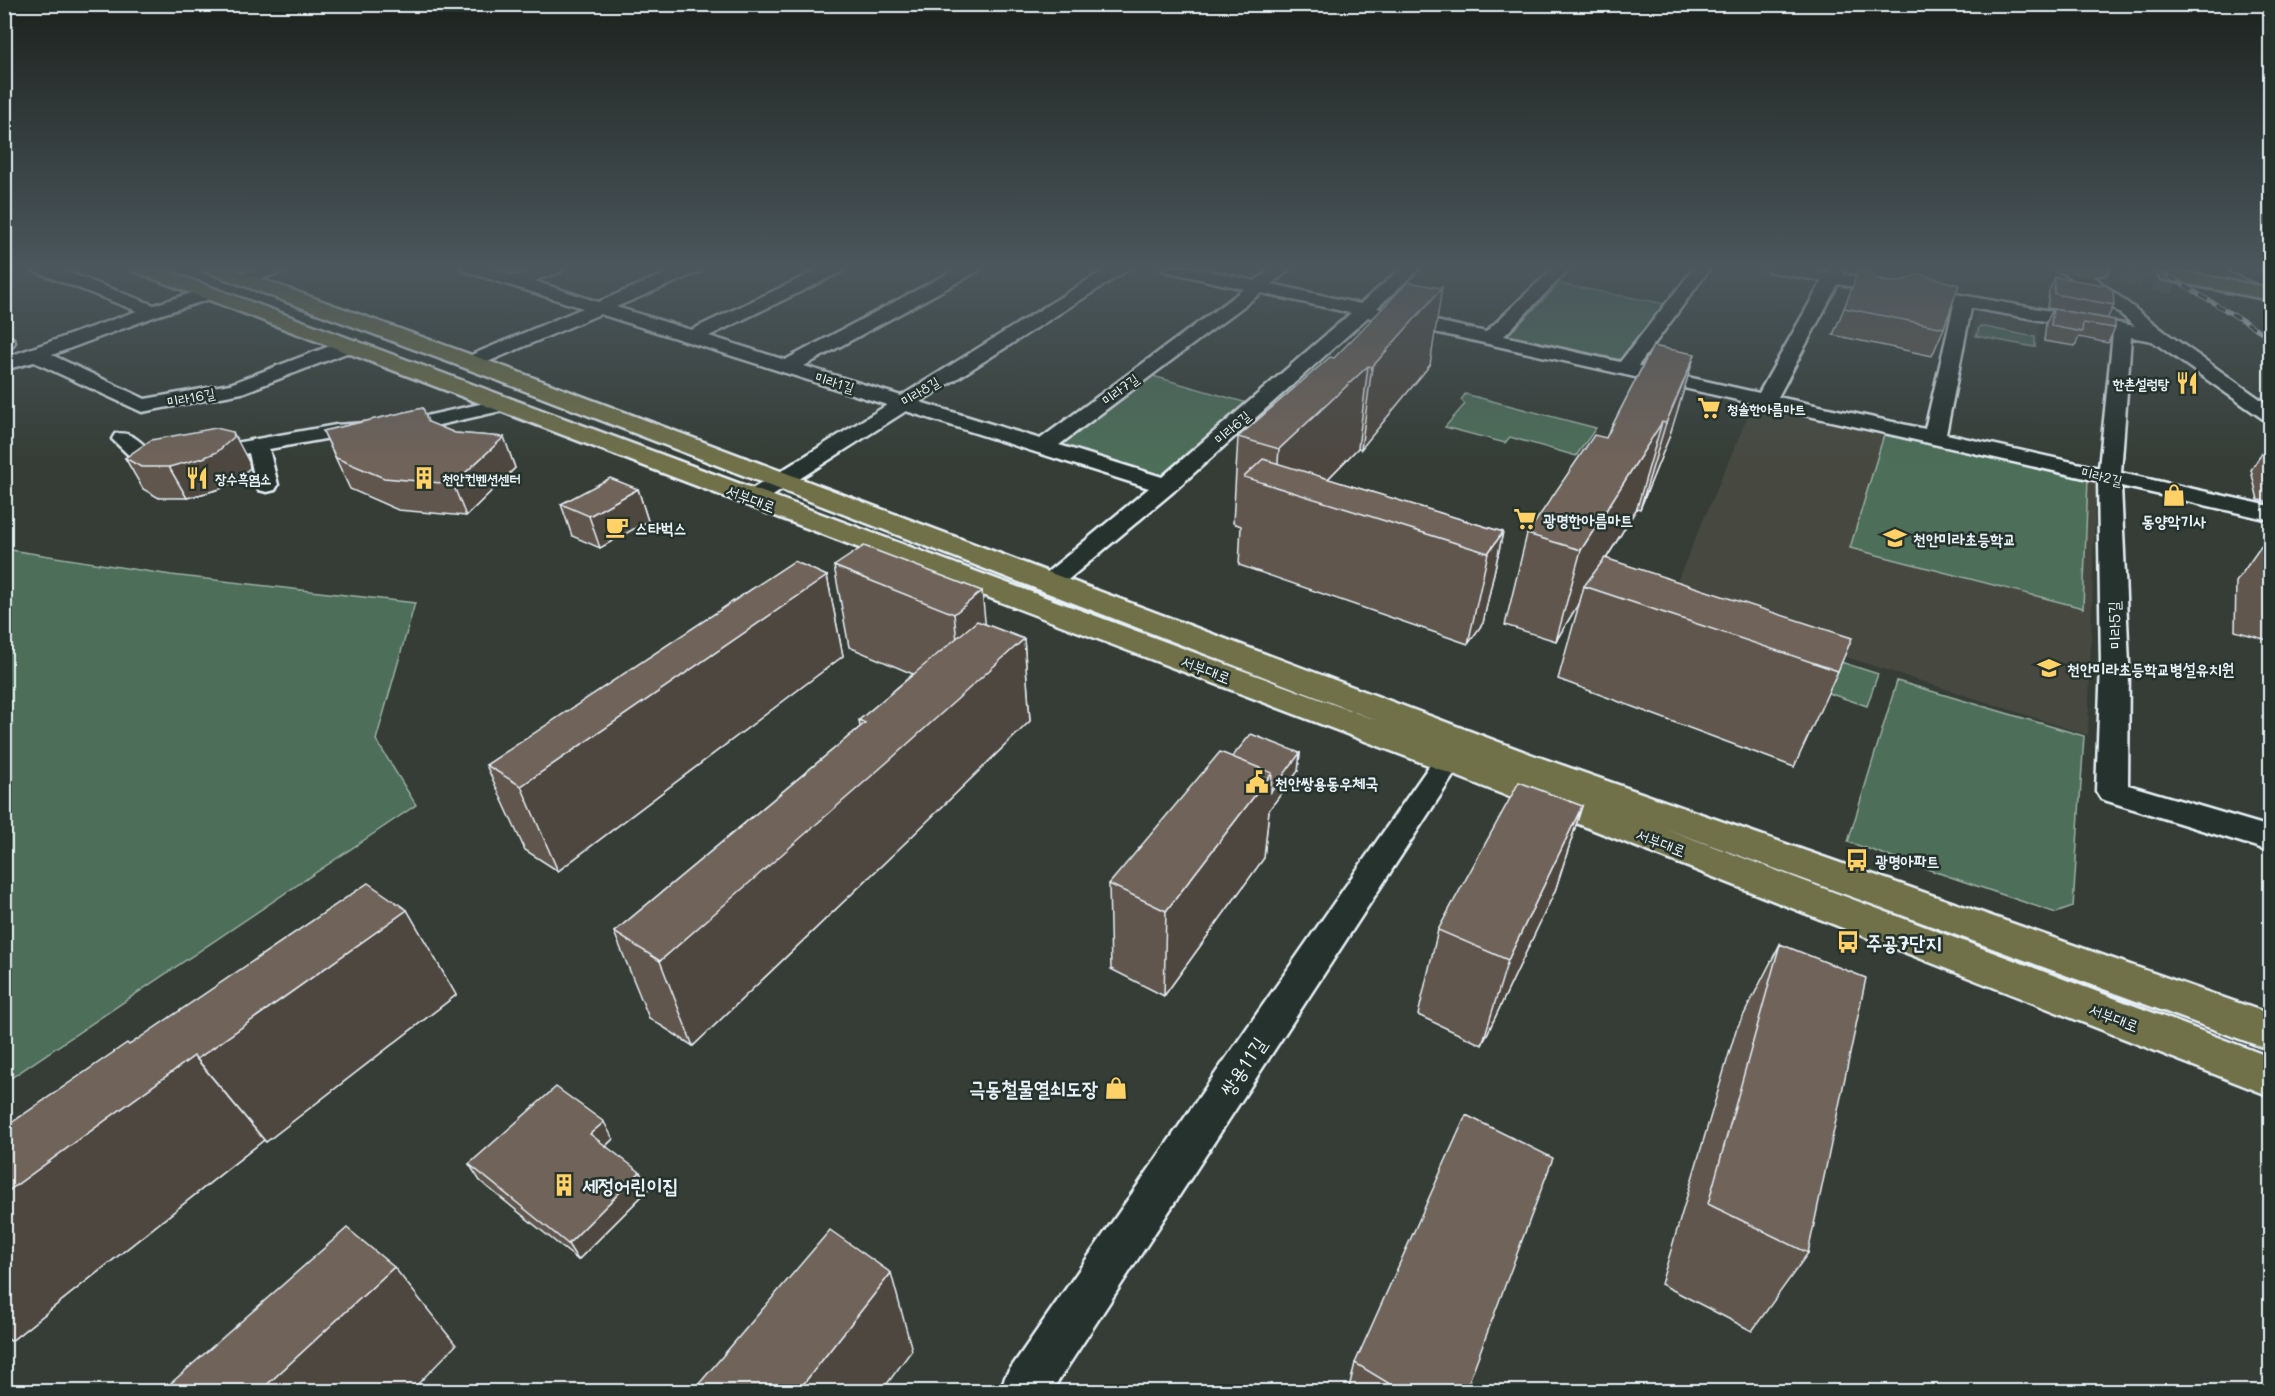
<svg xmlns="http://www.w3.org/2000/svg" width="2275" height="1396" viewBox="0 0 2275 1396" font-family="Mali,'Poor Story',sans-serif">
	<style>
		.built { fill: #474941 }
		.green { fill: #4e6e58; stroke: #9bb0a8; stroke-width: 1.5 }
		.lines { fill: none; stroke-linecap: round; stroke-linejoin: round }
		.major-tunnel { stroke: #505853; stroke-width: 22; stroke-dasharray: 22 11; stroke-linecap: butt }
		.minor-casing { stroke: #e8f1f8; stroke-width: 5 }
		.major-casing { stroke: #e8f1f8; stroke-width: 5 }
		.minor { fill: #26332d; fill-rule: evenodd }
		.major { fill: #6f704a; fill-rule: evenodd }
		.rail-casing { stroke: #e8f1f8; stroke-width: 4.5 }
		.rail { stroke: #26332d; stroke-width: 3; stroke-dasharray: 9; stroke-linecap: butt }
		.wall { fill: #60564d; stroke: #e8f1f8; stroke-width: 1.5 }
		.shaded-wall { fill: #4e463f; stroke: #e8f1f8; stroke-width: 1.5 }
		.building { fill: #70645a; stroke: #e8f1f8; stroke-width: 1.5 }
		.labels { text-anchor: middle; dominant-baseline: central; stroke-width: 5; stroke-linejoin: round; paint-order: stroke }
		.far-street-label { font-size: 14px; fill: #e8f1f8; stroke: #26332d }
		.far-poi-label { font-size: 14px; font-weight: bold; fill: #e8f1f8; stroke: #26332d; text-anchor: start }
		.street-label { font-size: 16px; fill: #e8f1f8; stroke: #26332d }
		.poi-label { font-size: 16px; font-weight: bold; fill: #e8f1f8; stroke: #26332d; text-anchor: start }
		.near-poi-label { font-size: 20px; font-weight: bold; fill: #e8f1f8; stroke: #26332d; text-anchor: start }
		.near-street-label { font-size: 20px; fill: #e8f1f8; stroke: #26332d }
	</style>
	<rect width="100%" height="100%" fill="#353d36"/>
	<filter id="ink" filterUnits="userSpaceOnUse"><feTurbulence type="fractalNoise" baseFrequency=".0167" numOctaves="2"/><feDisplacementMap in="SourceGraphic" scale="12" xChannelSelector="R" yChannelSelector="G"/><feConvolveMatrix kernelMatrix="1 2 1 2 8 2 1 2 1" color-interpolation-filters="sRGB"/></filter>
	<g filter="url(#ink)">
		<path class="built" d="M1977,305L2040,317L2037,349L1972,337Z
			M1753,404L2096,477L2088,735L1669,600Z"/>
		<path class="green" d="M1560,284L1666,304L1621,360L1508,335Z
			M1980,326L2035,337V347L1976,336Z
			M1153,376L1251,404L1165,475L1157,476L1062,445V441Z
			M1465,394L1596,428L1576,456L1510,437L1505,443L1445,427L1465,404L1461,400Z
			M1884,435L2088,479L2083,608L1850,548Z
			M4,549L171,575L415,603L376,740L416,805L5,1082Z
			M1757,635L1878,674L1867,706L1744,665Z
			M1897,681L2084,736L2073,907L2056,913L1848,842Z"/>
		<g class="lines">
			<path class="major-tunnel" d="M2089,267L2180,284"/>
			<g class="minor-casing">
				<path id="minor" d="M32,267H54L154,305L204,289H216L219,293L216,297L159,315L52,355L145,399L230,384L343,341H357L359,345L357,349L242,393L142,412L34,362L4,370V358L137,311L34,271Z
					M264,267H287L285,271L244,284L238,283L235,279L238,275Z
					M462,267H486L517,276L542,267H564L562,271L534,281L598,302L681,267H703L701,271L616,307L691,330L824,267H845L843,271L709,336L785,360L960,267H980L978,271L804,366L901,396L1109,267H1128L1126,271L920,402L1040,439L1244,289L1164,271L1162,267H1191L1255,281L1274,267H1292L1272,284L1360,304L1403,267H1421L1377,308L1486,332L1554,267H1571L1504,336L1620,362L1695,267H1711L1638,366L1759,393L1822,281L1767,271L1765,267H1799L1827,272L1830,267H1846L1843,274L2135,326L2094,292L2054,267H2075L2094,277L2165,332L2270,406V421L2263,419L2152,341L2131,337L2121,473L2270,506V520L2121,486L2129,664L2128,785L2270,827V851L2101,799L2096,791L2101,664L2098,481L1368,317L1174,491L1057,589L1048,592L1039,589L1035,584L1039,579L1149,488L906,411L760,504L752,506L744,504L740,499L744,494L887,405L600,314L478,366H464L461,362L464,358L583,308L464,271ZM1838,284L1954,305L1925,429L1778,397ZM1261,293L1351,313L1162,477L1059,445ZM1971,308L2113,333L2099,468L1946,434Z
					M2228,267H2249L2270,277V288L2230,271Z
					M4,335L13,338L15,342L13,346L4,347Z
					M507,398L514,400L517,404L514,408L408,432L336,437L269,449L278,485L275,490L267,492L259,490L256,485L249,453L151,471L143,469L112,439L115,434C133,430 144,446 156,457L336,425L408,420Z
					M1462,730L1472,733L1477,740L1472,747L1051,1392H1000L1006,1375L1452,733Z"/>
			</g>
			<g class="major-casing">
				<path id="major" d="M130,267H157L1381,722L489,377L204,271L201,267H228L505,367L1533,755L2270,1014V1050L1664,828L2270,1057V1096L1436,768L133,271Z
					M2053,267H2110L2105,274C2090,278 2071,275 2056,271Z
					M2168,269L2270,288V300L2161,279L2158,275L2161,271Z"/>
			</g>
			<use href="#minor" class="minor"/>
			<use href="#major" class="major"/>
			<g class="rail-casing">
				<path id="rail" d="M2154,267L2270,337"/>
			</g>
			<use href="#rail" class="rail"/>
		</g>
		<path class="wall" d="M2055,277L2114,305L2107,319L2047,308L2049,291Z
			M1882,282H1898L1944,328L1932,356L1833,335L1844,308Z
			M2053,309L2115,328L2108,343L2079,337L2075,346L2044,341L2046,323Z
			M1653,346L1670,435L1640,509L1637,508L1606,559L1838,671L1794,767L1558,679L1580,601L1556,641L1505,625L1527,534L1606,438Z
			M1334,358L1430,365L1361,449L1358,448L1328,479L1503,532L1483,623L1468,644L1239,565L1241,526L1233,523L1238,437Z
			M423,408L428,422L455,433L504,437L515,468L466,516L398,510L350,489L323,431Z
			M2266,447H2271V502L2258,500L2251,470Z
			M125,458L249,462L250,468L233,482L220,489L187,498H159L143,489Z
			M638,489L648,521L600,548L572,536L561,504Z
			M2271,532V641L2235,631L2236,582Z
			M834,566L1024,639L1030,721L906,842L693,1046L649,1018L614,932L860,727L859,720L913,674L849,647Z
			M827,576L843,656L558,871L525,850L486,765Z
			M1300,753L1298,771L1269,810L1264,858L1164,996L1111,969L1109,884L1232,757Z
			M1582,806L1555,891L1482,1045L1418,1015L1438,930Z
			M407,910L456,995L266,1142L264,1140L11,1341L4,1336V1128L129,1045Z
			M1780,944L1808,1253L1752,1331L1661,1284L1736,1030Z
			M613,1139L606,1146L649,1189L578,1260L480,1181L469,1164Z
			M1355,1363L1465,1392H1348Z"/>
		<path class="shaded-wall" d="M1442,288L1430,365L1361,449L1372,367Z
			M1695,354L1670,435L1640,509L1666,423Z
			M1368,366L1358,448L1310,497L1276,487L1279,449Z
			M1662,422L1637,508L1588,588L1584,586L1580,601L1556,641L1581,550Z
			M233,432L249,462L250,468L233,482L220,489L187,498L169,467Z
			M504,437L515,468L466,516L453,484Z
			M638,489L648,521L600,548L589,516Z
			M1503,532L1483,623L1468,644L1488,553Z
			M827,576L843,656L558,871L521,786Z
			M982,591L990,669L1024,639L1030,721L906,842L693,1046L660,961L963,693L954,614Z
			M1300,753L1298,771L1269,810L1264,858L1164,996L1166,911L1272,773Z
			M1582,806L1555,891L1482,1045L1508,960Z
			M407,910L456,995L266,1142L197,1059Z
			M194,1056L264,1140L11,1341L4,1336V1194Z
			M604,1122L613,1139L599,1152L590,1134Z
			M640,1172L649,1189L578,1260L568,1244Z
			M394,1267L456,1345L410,1392H259Z
			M891,1273L912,1350L881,1392H797Z"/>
		<path class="building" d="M1860,267L1882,282H1898L1920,274L1959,285L1944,328L1844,308Z
			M2055,277L2106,285L2113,291L2114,305L2054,294Z
			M1408,282L1442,288L1372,367L1368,366L1279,449L1238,437L1330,357L1334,358Z
			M2053,309L2115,320V328L2083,323L2082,332L2051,326Z
			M1653,346L1695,354L1666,423L1662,422L1581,550L1527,534L1594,435L1606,438Z
			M423,408L428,422L455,433L504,437L453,484L384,478L336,458L323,431Z
			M216,428L233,432L234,437L217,452L203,458L169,467H141L125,458L151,440Z
			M2266,447H2271V463Z
			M1263,459L1503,532L1488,553L1244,477Z
			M610,478L638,489L589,516L561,504Z
			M864,546L982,591L954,614L834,566Z
			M1605,558L1852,638L1838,671L1584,586Z
			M794,561L827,576L521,786L486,765Z
			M977,621L1024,639L892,758L660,961L614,932L865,723L859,720Z
			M1251,734L1300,753L1271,792L1272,773L1232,757Z
			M1220,752L1272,773L1166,911L1109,884Z
			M1519,782L1582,806L1508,960L1438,930Z
			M368,883L407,910L197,1059L194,1056L4,1194V1128L127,1043L129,1045Z
			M1780,944L1866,978L1808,1253L1708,1204Z
			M556,1087L604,1122L590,1134L640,1172L568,1244L469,1164Z
			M1466,1115L1553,1158L1465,1392H1403L1355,1363Z
			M347,1228L394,1267L259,1392H161Z
			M830,1230L891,1273L797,1392H692Z"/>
	</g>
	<linearGradient id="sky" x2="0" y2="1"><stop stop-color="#1d221e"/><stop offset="0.58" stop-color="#4b575d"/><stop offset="1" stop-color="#4b575d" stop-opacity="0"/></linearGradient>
	<rect width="2275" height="462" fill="url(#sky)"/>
	<defs>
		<g id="restaurant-bare" transform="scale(1.8)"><path d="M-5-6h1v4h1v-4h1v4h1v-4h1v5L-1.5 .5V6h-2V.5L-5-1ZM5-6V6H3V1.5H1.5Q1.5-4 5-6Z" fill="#ffd166" stroke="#26332d" stroke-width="2.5" paint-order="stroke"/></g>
		<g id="supermarket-bare" transform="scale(1.8)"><path d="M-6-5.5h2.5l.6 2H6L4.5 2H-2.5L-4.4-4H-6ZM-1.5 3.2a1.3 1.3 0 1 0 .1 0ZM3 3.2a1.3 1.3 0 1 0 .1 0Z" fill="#ffd166" stroke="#26332d" stroke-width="2.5" paint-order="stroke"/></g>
		<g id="building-bare" transform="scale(1.8)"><path d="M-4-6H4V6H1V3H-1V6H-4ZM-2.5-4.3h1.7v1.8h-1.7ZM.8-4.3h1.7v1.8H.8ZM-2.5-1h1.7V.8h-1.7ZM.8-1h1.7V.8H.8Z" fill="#ffd166" stroke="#26332d" stroke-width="2.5" paint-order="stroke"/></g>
		<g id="shop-bare" transform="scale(1.8)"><path d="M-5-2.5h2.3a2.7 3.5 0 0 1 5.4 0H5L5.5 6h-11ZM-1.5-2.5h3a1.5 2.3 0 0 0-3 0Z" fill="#ffd166" stroke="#26332d" stroke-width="2.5" paint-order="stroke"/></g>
		<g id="cafe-bare" transform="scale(1.8)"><path d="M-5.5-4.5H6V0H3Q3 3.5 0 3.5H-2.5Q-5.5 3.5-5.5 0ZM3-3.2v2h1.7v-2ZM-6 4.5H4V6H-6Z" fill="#ffd166" stroke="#26332d" stroke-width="2.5" paint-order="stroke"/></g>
		<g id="school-bare" transform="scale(1.8)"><path d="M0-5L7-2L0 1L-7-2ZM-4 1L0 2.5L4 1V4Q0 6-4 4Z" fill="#ffd166" stroke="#26332d" stroke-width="2.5" paint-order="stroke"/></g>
		<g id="civic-bare" transform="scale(1.8)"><path d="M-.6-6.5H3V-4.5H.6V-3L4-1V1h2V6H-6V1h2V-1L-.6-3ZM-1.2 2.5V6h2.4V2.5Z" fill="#ffd166" stroke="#26332d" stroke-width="2.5" paint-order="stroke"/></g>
		<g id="bus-bare" transform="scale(1.8)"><path d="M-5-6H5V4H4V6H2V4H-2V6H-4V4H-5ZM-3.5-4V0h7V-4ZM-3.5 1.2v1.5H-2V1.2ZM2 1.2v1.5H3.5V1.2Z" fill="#ffd166" stroke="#26332d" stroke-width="2.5" paint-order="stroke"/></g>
	</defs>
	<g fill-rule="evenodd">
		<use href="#restaurant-bare" x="2187" y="383"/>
		<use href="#supermarket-bare" x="1709" y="408"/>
		<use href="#restaurant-bare" x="197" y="478"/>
		<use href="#building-bare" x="424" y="478"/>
		<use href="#shop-bare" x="2174" y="495"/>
		<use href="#supermarket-bare" x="1525" y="519"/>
		<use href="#cafe-bare" x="617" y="527"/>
		<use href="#school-bare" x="1895" y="538"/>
		<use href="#school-bare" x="2049" y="668"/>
		<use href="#civic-bare" x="1257" y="782"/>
		<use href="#bus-bare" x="1857" y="860"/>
		<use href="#bus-bare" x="1848" y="942"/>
		<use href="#shop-bare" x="1116" y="1088"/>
		<use href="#building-bare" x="564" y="1185"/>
	</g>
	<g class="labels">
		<g class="far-street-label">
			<text transform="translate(835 382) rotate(17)">미라1길</text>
			<text transform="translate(1120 389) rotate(-37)">미라7길</text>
			<text transform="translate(920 391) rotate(-32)">미라8길</text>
			<text transform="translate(191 397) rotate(-11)">미라16길</text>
			<text transform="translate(1232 427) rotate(-41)">미라6길</text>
			<text transform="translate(2102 476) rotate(13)">미라2길</text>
		</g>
		<g class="far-poi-label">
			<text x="2169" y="383" text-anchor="end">한촌설렁탕</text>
			<text x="1727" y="408">청솔한아름마트</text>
			<text x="215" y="478">장수흑염소</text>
			<text x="442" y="478">천안컨벤션센터</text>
		</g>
		<g class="street-label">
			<text transform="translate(751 498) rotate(21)">서부대로</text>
			<text transform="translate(2114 625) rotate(-92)">미라5길</text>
			<text transform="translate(1206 669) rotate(21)">서부대로</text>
			<text transform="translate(1661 842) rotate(21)">서부대로</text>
			<text transform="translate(2114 1017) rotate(21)">서부대로</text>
		</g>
		<g class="poi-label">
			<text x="1543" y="519">광명한아름마트</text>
			<text x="2174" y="520" text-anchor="middle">동양악기사</text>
			<text x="635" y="527">스타벅스</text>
			<text x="1913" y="538">천안미라초등학교</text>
			<text x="2067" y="668">천안미라초등학교병설유치원</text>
			<text x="1275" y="782">천안쌍용동우체국</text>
			<text x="1875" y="860">광명아파트</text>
		</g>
		<g class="near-poi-label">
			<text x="1866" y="942">주공7단지</text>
			<text x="1098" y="1088" text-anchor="end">극동철물열쇠도장</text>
			<text x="582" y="1185">세정어린이집</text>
		</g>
		<g class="near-street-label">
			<text transform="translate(1242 1066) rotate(-56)">쌍용11길</text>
		</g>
	</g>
	<rect width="2275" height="1396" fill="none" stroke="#26332d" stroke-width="24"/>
	<rect x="12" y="12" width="2251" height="1372" fill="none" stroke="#e8f1f8" stroke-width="2" filter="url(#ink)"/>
</svg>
